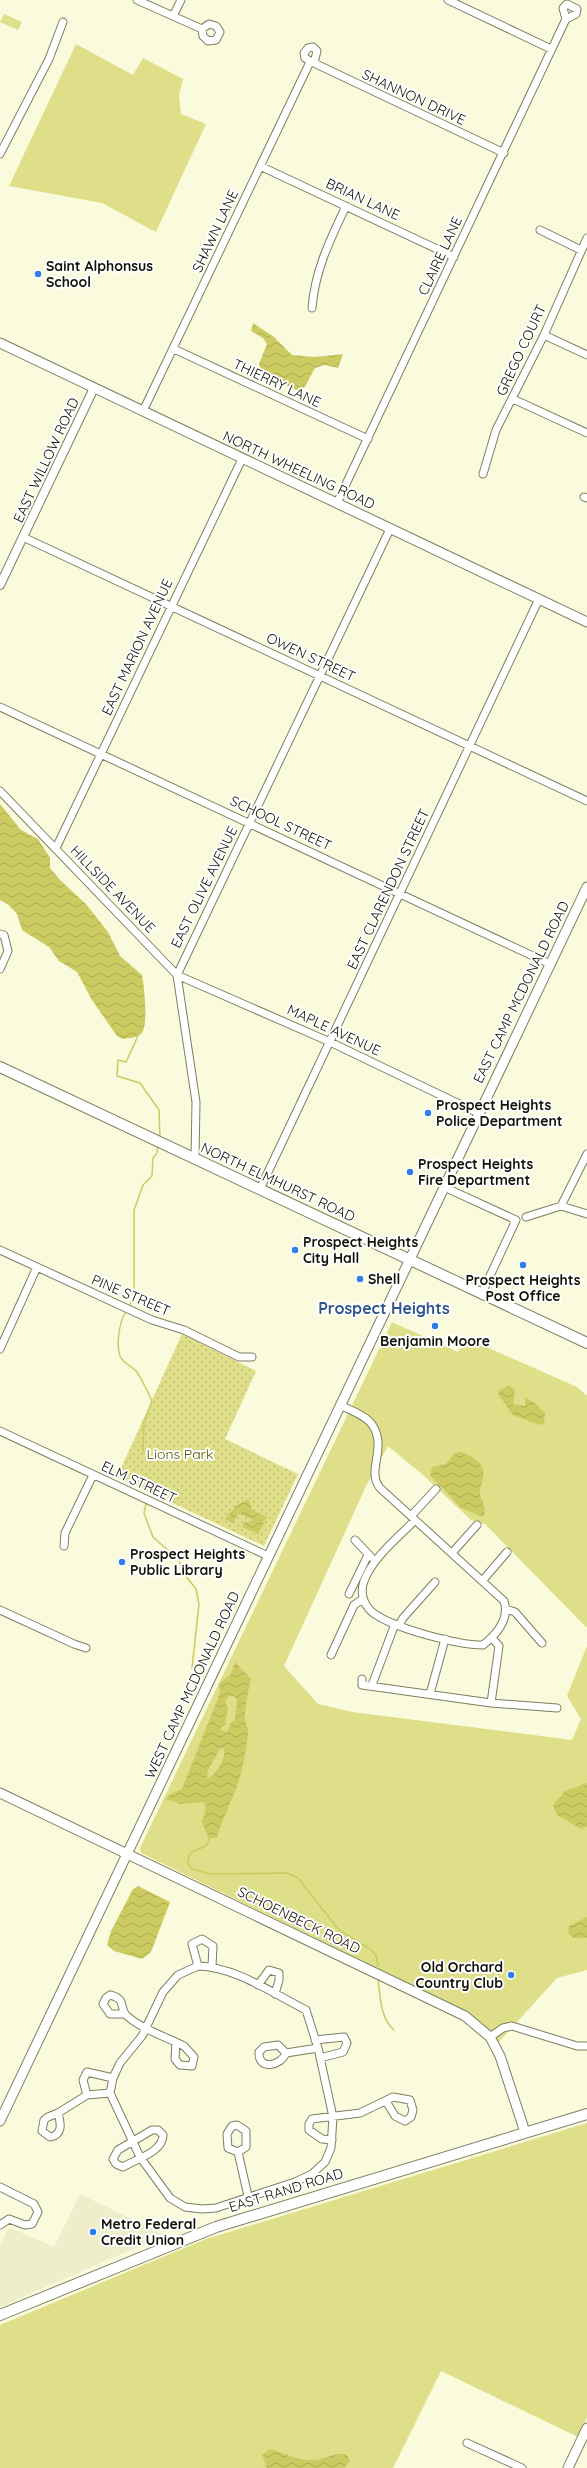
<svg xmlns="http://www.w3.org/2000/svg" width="587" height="2468" viewBox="0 0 587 2468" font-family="Quicksand,sans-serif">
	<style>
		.built { fill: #eeefca }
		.grass { fill: #dfde89 }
		.park { fill: url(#park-dots) }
		.water { fill: url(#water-waves); fill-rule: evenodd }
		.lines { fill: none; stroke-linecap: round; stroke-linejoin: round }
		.stream { stroke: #cccb62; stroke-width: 1.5 }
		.minor-casing { stroke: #7e7e63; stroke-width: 9 }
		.tertiary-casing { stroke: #7e7e63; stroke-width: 10 }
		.secondary-casing { stroke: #7e7e63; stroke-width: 11 }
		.primary-casing { stroke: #7e7e63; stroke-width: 12 }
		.minor { stroke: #fff; stroke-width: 7 }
		.tertiary { stroke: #fff; stroke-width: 8 }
		.secondary { stroke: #fff; stroke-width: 9 }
		.primary { stroke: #fff; stroke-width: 10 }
		.poi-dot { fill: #317ce8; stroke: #fff; stroke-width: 1.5 }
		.labels { text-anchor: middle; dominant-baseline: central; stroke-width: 4; stroke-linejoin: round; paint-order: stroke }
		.street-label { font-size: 14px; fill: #121208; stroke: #fff }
		.poi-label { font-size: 14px; font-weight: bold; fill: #121208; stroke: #fff; text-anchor: start }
		.park-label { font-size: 14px; fill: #565400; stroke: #fff }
		.quarter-label { font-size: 16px; font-weight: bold; fill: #30558c; stroke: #fff }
	</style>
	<defs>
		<pattern id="park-dots" width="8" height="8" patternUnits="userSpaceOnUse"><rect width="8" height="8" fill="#dfde89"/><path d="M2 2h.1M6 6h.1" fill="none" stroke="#bebd75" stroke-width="1.8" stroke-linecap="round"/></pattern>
		<pattern id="water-waves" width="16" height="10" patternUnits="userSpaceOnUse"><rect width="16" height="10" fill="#cccb62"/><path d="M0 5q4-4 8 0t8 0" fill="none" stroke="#aead54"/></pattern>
	</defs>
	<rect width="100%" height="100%" fill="#fafadc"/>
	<path class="built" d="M80,2194L165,2235L0,2307V2246L9,2227L54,2247Z"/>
	<path class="grass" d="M4,14L22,22L18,30L0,22Z
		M76,44L133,75L143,58L183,79L179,95L181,114L206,124L156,232L102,203L9,186Z
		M392,1322L458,1352L466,1338L577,1387L587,1396V1628L485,1524L471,1520L423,1475L388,1446L367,1484L284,1666L318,1704L352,1712L572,1740L581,1719L567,1696L587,1646V1970L557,1978L497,2044L475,2018L442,2000L141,1853L140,1848Z
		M587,2123V2417L578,2437L441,2371L393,2468H0V2325L206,2239Z"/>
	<path class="park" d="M182,1334L256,1371L225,1439L298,1474L264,1546L117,1477Z"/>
	<path class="water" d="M253,323L274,337L292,355L315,357L343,354L338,368L325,365L315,368L303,390H297L261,374L259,364L267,344L263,338L251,331Z
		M0,804L21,830L38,839L50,858V868L60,880L86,904L108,932L120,956L142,975C144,985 149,1028 141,1034C137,1038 128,1038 123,1039L117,1036L92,1000L77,972L59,961L49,947L22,930L17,914L9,905L0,900Z
		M509,1386L515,1389L513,1404L525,1406V1397L533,1402L545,1413L544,1423L539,1425L513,1415L498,1394L501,1389Z
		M461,1452C472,1456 487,1464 483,1478C482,1484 479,1488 480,1494C481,1502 488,1509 483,1517L461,1508L430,1475L432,1467L446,1464L455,1453Z
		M248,1499L252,1510L267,1517L258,1534L242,1527L245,1521L251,1524L252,1519L240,1514L237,1515L233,1523L225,1519L236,1506Z
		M235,1662L251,1679C248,1692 245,1705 245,1719C244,1723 248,1726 248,1730C248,1741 245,1754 243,1764C239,1789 224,1813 217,1837L209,1839L202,1822L206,1807L203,1802L181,1804L165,1799L172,1793L182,1789L220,1693L219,1684L231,1674ZM229,1696H234L237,1700L235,1720L231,1722L227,1732L221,1730V1727L225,1725L228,1707L225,1702ZM223,1748C229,1754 215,1778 207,1778L208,1770L220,1749Z
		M587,1783V1826L581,1829L557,1815L553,1805L565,1791Z
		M138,1886L170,1902L151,1952L142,1959L114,1951L107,1945L111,1931L133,1889Z
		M587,1917V1938H574L568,1933L569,1926Z
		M270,2449C285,2453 298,2461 313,2460C326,2460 334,2451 347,2455L350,2461L344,2468H267L262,2455Z"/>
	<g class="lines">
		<path class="stream" d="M138,1036L126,1062L118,1060L117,1076L140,1083L159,1110L160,1138
			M130,1305L134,1292V1210L143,1185L152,1176L153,1158L157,1153L158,1145
			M125,1313C119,1324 116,1344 120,1356C123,1363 131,1366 136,1371C140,1376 149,1394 152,1401L144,1422L143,1452
			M146,1504L144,1513L153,1537L179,1560L184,1574L196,1589L199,1604L192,1668L197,1674
			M209,1839L207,1845C196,1852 188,1848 188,1864L192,1869L210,1874L287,1873L298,1878L339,1930L370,1949L376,1955L378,1966
			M378,1978C380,1995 380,2018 394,2030"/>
		<g class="minor-casing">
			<path id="minor" d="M137,0L202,29
				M448,0L551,49
				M567,4L577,9L576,14L566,19L563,8Z
				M173,16L181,0
				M209,24L216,26L220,32L216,40L208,41L203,36L202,29Z
				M313,47L317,51L314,63L305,58L304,53L308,48Z
				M314,63L504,153
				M0,154L49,59L63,22
				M260,166L454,257
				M540,230L581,250
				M312,308C315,270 330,240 346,206
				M544,335L587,355
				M174,349L368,439
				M513,399L587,433
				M143,411L310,62
				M483,474L496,430L544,335L587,238
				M584,497L587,498
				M337,503L566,19
				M390,529L177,975L330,1042L478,1113
				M23,537L587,801
				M0,707L550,964
				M0,791L177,975L196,1102L195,1159
				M56,848L242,459
				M0,934L4,935L8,951L0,969
				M444,1187L516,1220L482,1293
				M260,1189L539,599
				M561,1206L587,1214
				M526,1217L561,1206L587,1154
				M0,1250L152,1320L184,1330L239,1357H252
				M0,1349L37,1267
				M342,1406C352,1411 367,1416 373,1426C387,1449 366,1471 380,1488L504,1601C510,1619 497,1634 483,1645C457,1645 392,1628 372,1612C363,1604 360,1592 364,1581C373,1557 398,1538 415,1520
				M0,1431L268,1556
				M411,1516L436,1489
				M355,1540L371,1557
				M64,1546L65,1533L93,1475
				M452,1553L477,1525
				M483,1580L507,1552
				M349,1594L368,1555
				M506,1609L515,1612L542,1643
				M0,1610L74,1644L86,1648
				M399,1625L403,1618L435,1582
				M331,1655L354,1605L363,1599
				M362,1679V1685L491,1703L557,1708
				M372,1685L395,1624
				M430,1694L445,1639
				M491,1703L499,1646L492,1638
				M198,1966C236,1967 272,1993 306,2010L318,2048L333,2117L331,2148L325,2162L312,2174L295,2182L216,2208L202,2209L185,2207L170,2198L140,2157L110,2093L113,2078L120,2063L142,2036L163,1992L178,1975Z
				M198,1966L192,1944L202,1939L213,1946L212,1966
				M258,1985L269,1970L279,1973V1980L275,1994
				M125,2014H110L103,2004L106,1998L110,1995C127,1999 119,2008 126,2015C141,2029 166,2037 184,2046L194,2057L192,2066L180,2065L175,2059L176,2042
				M490,2037L503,2028L512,2026L577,2046H587
				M315,2040L344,2037L347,2043L343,2052L320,2058
				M278,2045L286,2053C281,2066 258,2071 259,2052L264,2047Z
				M286,2053L318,2048
				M87,2095L83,2080L87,2072L113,2078
				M58,2113C61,2123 63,2135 50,2137L42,2131L44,2120L48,2117L58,2113L87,2095L110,2093
				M237,2125L246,2131V2147L238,2152L228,2148L227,2134L232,2126Z
				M152,2130H158L163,2135C163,2152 136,2159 123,2167L116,2164L113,2159L118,2150Z
				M332,2140L322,2139L309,2130V2124L312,2119L360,2113L393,2097L410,2100L413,2110L411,2117L405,2121L395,2116L386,2101
				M238,2152L248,2196
				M0,2187L34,2204L38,2212L32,2224L25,2225L9,2219L0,2225
				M467,2443L522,2468"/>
		</g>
		<g class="tertiary-casing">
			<path id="tertiary" d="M0,585L94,388"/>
		</g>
		<g class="secondary-casing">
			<path id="secondary" d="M0,343L587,622
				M0,1793L465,2016L490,2037L500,2056L525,2132
				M0,2121L587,887
				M568,2468L587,2428"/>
		</g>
		<g class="primary-casing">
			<path id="primary" d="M0,1067L587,1343
				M0,2315L216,2227L587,2114"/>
		</g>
		<use href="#minor" class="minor"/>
		<use href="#tertiary" class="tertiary"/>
		<use href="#secondary" class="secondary"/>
		<use href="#primary" class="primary"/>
	</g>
	<g class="poi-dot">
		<circle cx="38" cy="274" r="4"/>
		<circle cx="428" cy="1113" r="4"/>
		<circle cx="410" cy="1172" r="4"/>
		<circle cx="295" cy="1250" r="4"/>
		<circle cx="523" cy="1265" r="4"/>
		<circle cx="360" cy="1279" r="4"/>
		<circle cx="435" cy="1326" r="4"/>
		<circle cx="122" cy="1562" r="4"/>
		<circle cx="511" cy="1975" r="4"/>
		<circle cx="93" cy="2232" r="4"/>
	</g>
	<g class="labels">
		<g class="street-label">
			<text transform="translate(414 97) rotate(25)">SHANNON DRIVE</text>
			<text transform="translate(363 199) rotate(25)">BRIAN LANE</text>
			<text transform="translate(215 231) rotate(-65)">SHAWN LANE</text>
			<text transform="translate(440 256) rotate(-65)">CLAIRE LANE</text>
			<text transform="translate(521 350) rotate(-65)">GREGO COURT</text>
			<text transform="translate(277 383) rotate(25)">THIERRY LANE</text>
			<text transform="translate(46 460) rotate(-65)">EAST WILLOW ROAD</text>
			<text transform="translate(299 470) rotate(25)">NORTH WHEELING ROAD</text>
			<text transform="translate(137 647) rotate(-65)">EAST MARION AVENUE</text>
			<text transform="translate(311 657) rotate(25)">OWEN STREET</text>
			<text transform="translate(281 823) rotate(25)">SCHOOL STREET</text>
			<text transform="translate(204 887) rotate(-64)">EAST OLIVE AVENUE</text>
			<text transform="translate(113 889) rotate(46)">HILLSIDE AVENUE</text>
			<text transform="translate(388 889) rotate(-65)">EAST CLARENDON STREET</text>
			<text transform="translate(521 992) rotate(-64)">EAST CAMP MCDONALD ROAD</text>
			<text transform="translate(334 1030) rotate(25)">MAPLE AVENUE</text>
			<text transform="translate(278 1182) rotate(25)">NORTH ELMHURST ROAD</text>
			<text transform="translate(131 1295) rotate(23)">PINE STREET</text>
			<text transform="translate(139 1482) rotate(25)">ELM STREET</text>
			<text transform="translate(192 1685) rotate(-65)">WEST CAMP MCDONALD ROAD</text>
			<text transform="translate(299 1920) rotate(26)">SCHOENBECK ROAD</text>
			<text transform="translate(286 2190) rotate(-17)">EAST RAND ROAD</text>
		</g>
		<g class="poi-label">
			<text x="46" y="266">Saint Alphonsus<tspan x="46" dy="16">School</tspan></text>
			<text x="436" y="1105">Prospect Heights<tspan x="436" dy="16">Police Department</tspan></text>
			<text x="418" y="1164">Prospect Heights<tspan x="418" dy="16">Fire Department</tspan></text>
			<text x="303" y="1242">Prospect Heights<tspan x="303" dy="16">City Hall</tspan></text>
			<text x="368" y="1279">Shell</text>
			<text x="523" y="1280" text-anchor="middle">Prospect Heights<tspan x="523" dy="16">Post Office</tspan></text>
			<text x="435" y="1341" text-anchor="middle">Benjamin Moore</text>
			<text x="130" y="1554">Prospect Heights<tspan x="130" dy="16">Public Library</tspan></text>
			<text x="503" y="1967" text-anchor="end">Old Orchard<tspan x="503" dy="16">Country Club</tspan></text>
			<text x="101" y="2224">Metro Federal<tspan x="101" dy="16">Credit Union</tspan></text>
		</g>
		<g class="park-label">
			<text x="180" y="1454">Lions Park</text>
		</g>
		<g class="quarter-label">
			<text x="384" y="1308">Prospect Heights</text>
		</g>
	</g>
</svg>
